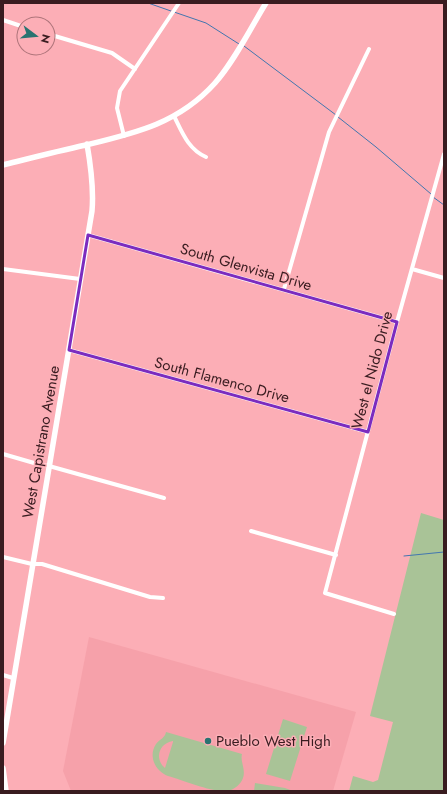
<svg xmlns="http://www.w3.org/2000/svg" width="447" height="794" viewBox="0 0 447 794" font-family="Jost,sans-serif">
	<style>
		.built { fill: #f6a1aa }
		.grass { fill: #a9c397; fill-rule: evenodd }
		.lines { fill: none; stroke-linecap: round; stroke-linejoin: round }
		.stream { stroke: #4276af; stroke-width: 1 }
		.street { stroke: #fff; stroke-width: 4 }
		.secondary { stroke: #fff; stroke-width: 5.5 }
		.marked { fill: none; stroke: #7b2cbf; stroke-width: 3; stroke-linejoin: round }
		.poi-dot { fill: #297371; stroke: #fcaeb6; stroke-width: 1.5 }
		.labels { text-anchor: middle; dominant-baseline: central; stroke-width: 3; stroke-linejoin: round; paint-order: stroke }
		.street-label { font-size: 15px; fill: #391c20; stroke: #fcaeb6 }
		.poi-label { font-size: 15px; fill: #391c20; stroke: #fcaeb6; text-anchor: start }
	</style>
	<rect width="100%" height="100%" fill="#fcaeb6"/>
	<path class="built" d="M89,637L356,712L333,791H71L63,771Z"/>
	<path class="grass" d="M421,513L444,520V791H349L353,776L373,782L378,780L393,722L370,716Z
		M283,719L307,727L290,781L266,774Z
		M166,732L242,754C240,762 246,769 243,778C241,784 234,790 227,791C213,793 183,780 168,776C155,771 148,756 156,744C160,739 165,738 166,732ZM173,741V742L165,768C154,759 159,743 173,741Z
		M255,783L285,788L293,791H254Z"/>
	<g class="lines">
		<path class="stream" d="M148,3L171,11
			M174,12L206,23L239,44
			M244,46L336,115
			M338,117L376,147L431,194
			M433,197L444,205
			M404,556L444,552"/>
		<path class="street" d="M3,20L24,27
			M48,34L112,53L135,69
			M174,116C182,132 188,149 206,157
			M124,136L117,108L120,91L179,3
			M88,235L397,322
			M3,269L80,279
			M412,269L444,278
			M284,289L329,132L369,49
			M69,350L368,432
			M3,454L41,465L49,466L164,498
			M251,531L336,555
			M3,557L32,564H42L150,597L163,598
			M394,614L325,593L397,322L444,154
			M3,675L13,678"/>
		<path class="secondary" d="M3,165C31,158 58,151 86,145C136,133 179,123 215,83C235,60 250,29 266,3
			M3,743L92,211C94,188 91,167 87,144
			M3,768L6,791"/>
	</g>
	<path class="marked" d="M88,235L397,322L368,432L69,350Z"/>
	<circle class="poi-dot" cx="208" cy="741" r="4"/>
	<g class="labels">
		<g class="street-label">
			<text transform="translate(246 267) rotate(16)">South Glenvista Drive</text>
			<text transform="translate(372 370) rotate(-75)">West el Nido Drive</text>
			<text transform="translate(222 380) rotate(15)">South Flamenco Drive</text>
			<text transform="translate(41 442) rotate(-80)">West Capistrano Avenue</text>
		</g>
		<g class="poi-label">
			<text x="216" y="741">Pueblo West High</text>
		</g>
	</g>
	<rect width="447" height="794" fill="none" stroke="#391c20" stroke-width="8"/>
	<g transform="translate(36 36) rotate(106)"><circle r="19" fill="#fcaeb6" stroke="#ae747a"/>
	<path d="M0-3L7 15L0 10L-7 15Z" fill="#297371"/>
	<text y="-6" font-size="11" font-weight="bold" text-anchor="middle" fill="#391c20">N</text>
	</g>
</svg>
